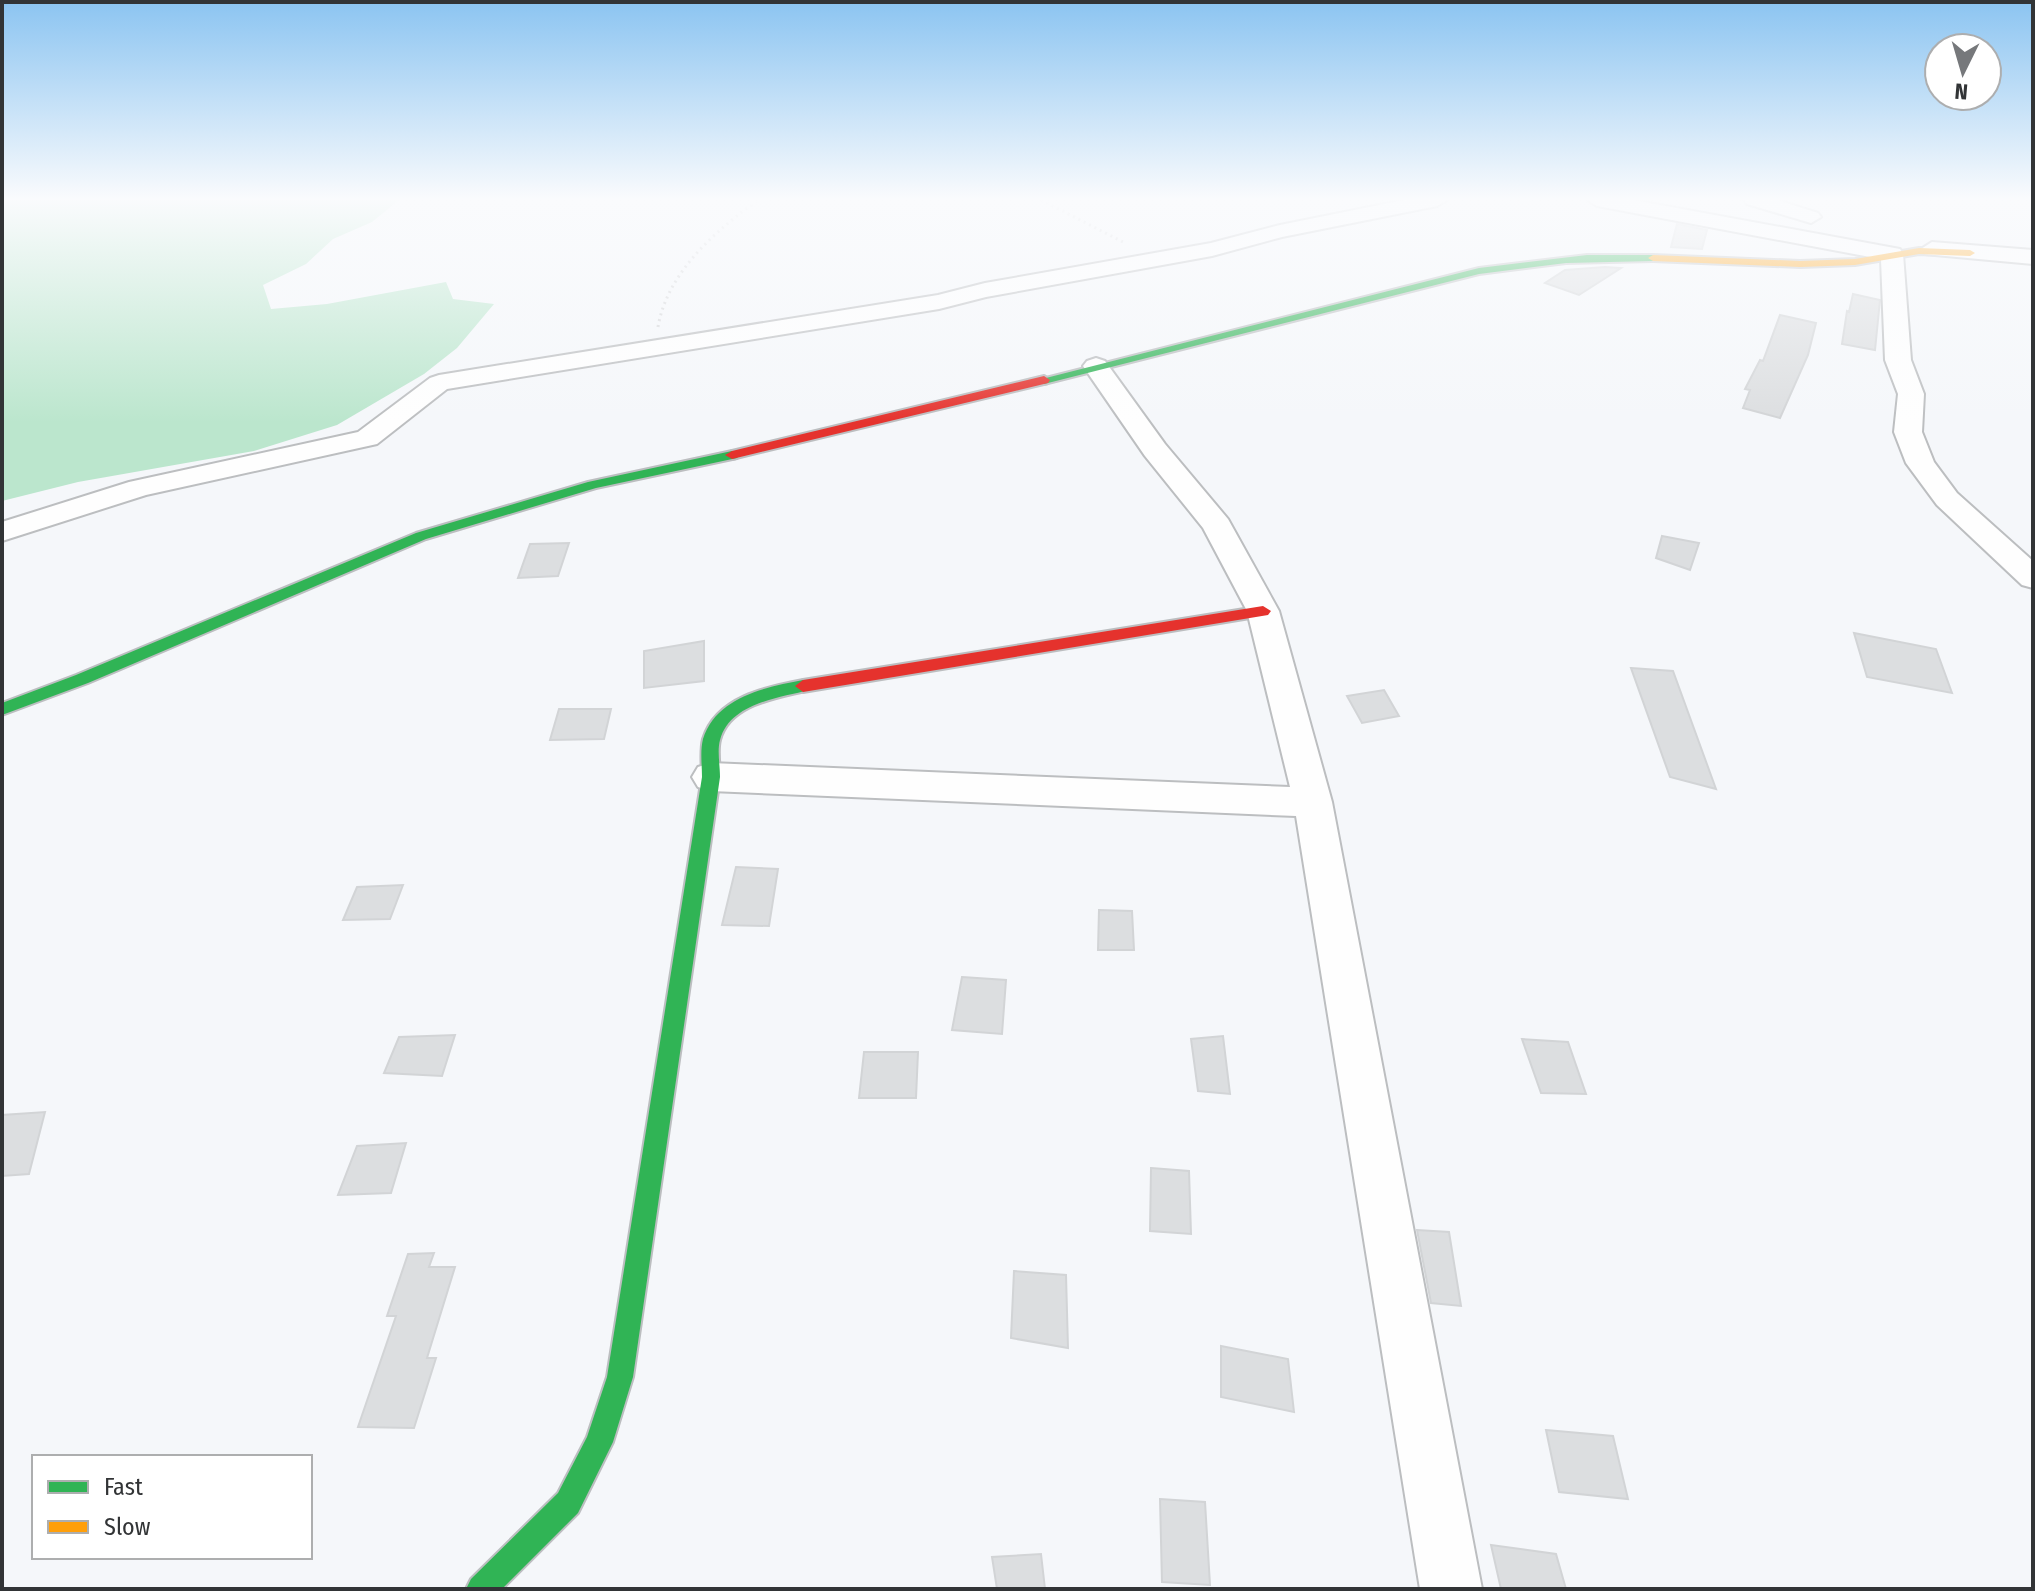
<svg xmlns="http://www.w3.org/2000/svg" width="2035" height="1591" viewBox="0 0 2035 1591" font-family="'Fira Sans Condensed',sans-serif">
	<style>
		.forest { fill: #bbe6cd }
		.building { fill: #dcdee0; stroke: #d2d4d6; stroke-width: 2 }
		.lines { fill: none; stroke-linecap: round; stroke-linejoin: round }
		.street-casing { stroke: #bcbec0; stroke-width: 4 }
		.fast-casing { stroke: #bcbec0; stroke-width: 4 }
		.slow-casing { stroke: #bcbec0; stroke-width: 4 }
		.jam-casing { stroke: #bcbec0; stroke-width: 4 }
		.path { stroke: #d5d6d8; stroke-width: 3; stroke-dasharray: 2 4; stroke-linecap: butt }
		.street { fill: #fefefe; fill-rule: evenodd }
		.fast { fill: #30b455; fill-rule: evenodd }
		.slow { fill: #ff9f0a; fill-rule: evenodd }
		.jam { fill: #e5322d; fill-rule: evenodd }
	</style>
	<rect width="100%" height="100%" fill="#f5f7fa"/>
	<path class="forest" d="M2,200H399L372,222L333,239L306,264L263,285L271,309L327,304L446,282L453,299L494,304L457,348L424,374L337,425L254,451L78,482L2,501Z"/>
	<path class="building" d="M1677,224L1707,230L1702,249L1671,247Z
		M1605,267L1621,268L1579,295L1545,283L1565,270Z
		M1853,294L1880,300L1875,350L1842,344L1847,311L1849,312Z
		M1780,315L1816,323L1808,355L1780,418L1743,408L1750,390L1745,389L1760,360L1763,361Z
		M1662,536L1699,543L1690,570L1656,558Z
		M569,543L558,576L518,578L530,544Z
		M1854,633L1936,649L1952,693L1867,677Z
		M704,641V681L644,688V651Z
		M1631,668L1673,671L1716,789L1670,777Z
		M1384,690L1399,716L1362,723L1347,696Z
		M559,709H611L604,739L550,740Z
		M736,867L778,869L769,926L722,925Z
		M403,885L390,919L343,920L357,887Z
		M1099,910L1132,911L1134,950H1098Z
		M962,977L1006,980L1002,1034L952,1030Z
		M455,1035L442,1076L384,1073L399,1037Z
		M1223,1036L1230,1094L1198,1091L1191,1039Z
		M1522,1039L1568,1042L1586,1094L1541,1093Z
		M864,1052H918L916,1098H859Z
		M45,1112L29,1174L2,1176V1115Z
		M406,1143L391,1193L338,1195L357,1146Z
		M1151,1168L1189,1171L1191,1234L1150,1231Z
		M1417,1230L1449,1232L1461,1306L1431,1303Z
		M434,1253L429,1267H455L427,1358H436L414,1428L358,1427L396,1316H387L408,1254Z
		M1014,1271L1066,1275L1068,1348L1011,1338Z
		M1221,1346L1288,1359L1294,1412L1221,1397Z
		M1546,1430L1613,1436L1628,1499L1559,1492Z
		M1160,1499L1205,1502L1210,1585L1162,1582Z
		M1491,1545L1556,1554L1566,1589H1501Z
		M1041,1554L1045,1589H997L992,1557Z"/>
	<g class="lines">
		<g class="street-casing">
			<path id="street" d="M1404,200H1447L1437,206L1282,237L1212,256L986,297L939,309L447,389L377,444L146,495L2,541V522L129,482L358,432L430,378L439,375L938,295L985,283L1211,243L1280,225Z
				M1587,200H1633L1900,249L1903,254L1911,360L1924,394L1922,432L1934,462L1957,493L2033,561V588L2022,585L1937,505L1906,463L1894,432L1898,394L1885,360L1881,259L1597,206Z
				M1744,200H1777L1818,213L1821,217L1811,223L1747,204Z
				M1932,242L2033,250V264L1924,254L1921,249Z
				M1096,358L1105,361L1165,444L1228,519L1279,611L1332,802L1482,1589H1420L1296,816L711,791L698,787L692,777L698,767L711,763L1290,787L1247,611L1203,528L1145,456L1083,366L1087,361Z"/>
		</g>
		<g class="fast-casing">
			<path id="fast" d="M1587,255H1653L1658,258L1653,261L1566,263L1479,274L1044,384L1038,380L1479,268Z
				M732,451L739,455L737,458L596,488L426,539L88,683L2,715V703L76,675L416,533L588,482Z
				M803,680L809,682L811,686L809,690C779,698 730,703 720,740C717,751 720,765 720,777L633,1377L613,1442L578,1513L502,1589H466L471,1579L558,1493L587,1437L607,1377L702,777C702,765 700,751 703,739C716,697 766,687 803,680Z"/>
		</g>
		<g class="slow-casing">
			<path id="slow" d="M1919,248L1970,250L1975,253L1970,256L1919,254L1855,265L1800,267L1653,261L1648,258L1653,255L1800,261L1855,259Z"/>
		</g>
		<g class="jam-casing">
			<path id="jam" d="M1044,376L1050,380L1048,383L732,459L725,455L732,451Z
				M1263,606L1271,611L1268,615L803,692L795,686L803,680Z"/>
		</g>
		<path class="path" d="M1041,200L1125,243
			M658,327C667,273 715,231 758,200"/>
		<use href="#street" class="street"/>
		<use href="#fast" class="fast"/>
		<use href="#slow" class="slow"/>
		<use href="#jam" class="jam"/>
	</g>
	<linearGradient id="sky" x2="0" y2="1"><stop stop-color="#8bc4f1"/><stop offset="0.47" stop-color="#fafbfd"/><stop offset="1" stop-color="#fafbfd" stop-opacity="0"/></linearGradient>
	<rect width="2035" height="423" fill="url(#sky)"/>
	<rect width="2035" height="1591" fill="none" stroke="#323436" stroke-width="8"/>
	<rect x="32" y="1455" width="280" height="104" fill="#ffffff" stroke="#adaeaf" stroke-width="2"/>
	<rect x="48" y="1481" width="40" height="12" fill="#30b455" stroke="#adaeaf" stroke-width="2"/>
	<text x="104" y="1495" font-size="24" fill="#323436">Fast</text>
	<rect x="48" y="1521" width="40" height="12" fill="#ff9f0a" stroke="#adaeaf" stroke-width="2"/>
	<text x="104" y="1535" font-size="24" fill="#323436">Slow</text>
	<g transform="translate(1963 72) rotate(185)"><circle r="38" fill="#ffffff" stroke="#adaeaf" stroke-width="2"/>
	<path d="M0-6L14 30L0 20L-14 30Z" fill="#76787b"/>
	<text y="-12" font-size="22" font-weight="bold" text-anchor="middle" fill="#323436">N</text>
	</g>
</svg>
